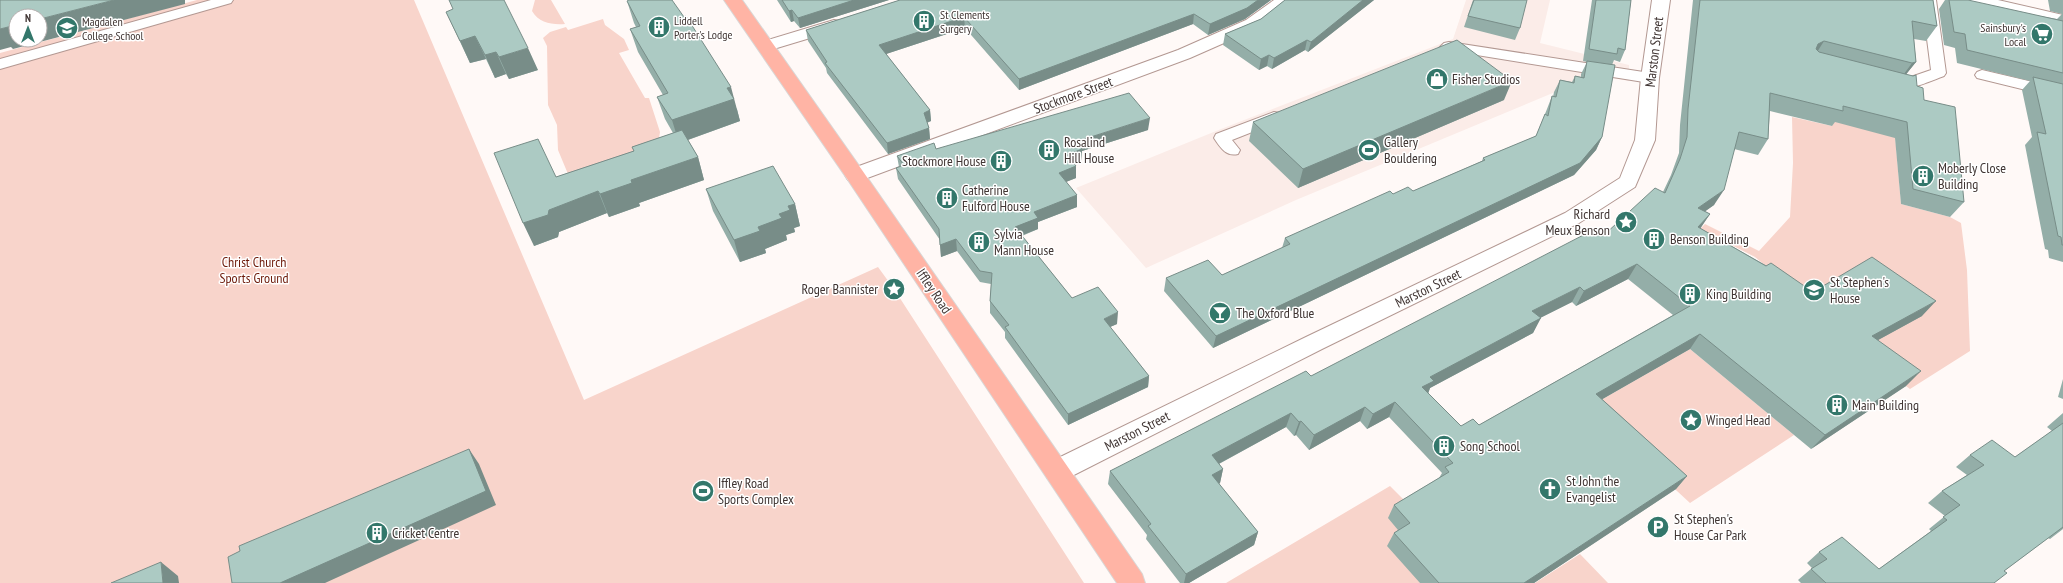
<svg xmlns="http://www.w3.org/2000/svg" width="2063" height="583" viewBox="0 0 2063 583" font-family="'PT Sans Narrow',sans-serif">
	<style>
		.built { fill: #fbece8 }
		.green { fill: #f8d4cb }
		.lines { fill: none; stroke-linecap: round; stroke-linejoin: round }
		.service-casing { stroke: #b39892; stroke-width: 2 }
		.minor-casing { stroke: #b39892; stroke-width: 2 }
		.secondary-casing { stroke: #b39892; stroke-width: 2 }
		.primary-casing { stroke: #d9d7d6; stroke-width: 2 }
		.service { fill: #fff; fill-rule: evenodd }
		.minor { fill: #fff; fill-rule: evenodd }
		.secondary { fill: #fff; fill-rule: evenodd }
		.primary { fill: #ffb4a5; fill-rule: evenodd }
		.wall { fill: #94aea8; fill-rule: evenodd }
		.shaded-wall { fill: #788d88 }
		.building { fill: #accac3; stroke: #788d88; fill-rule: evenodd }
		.labels { text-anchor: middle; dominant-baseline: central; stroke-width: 3; stroke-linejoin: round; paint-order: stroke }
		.far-poi-label { font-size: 12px; fill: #403533; stroke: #fff; text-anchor: start }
		.street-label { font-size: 14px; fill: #403533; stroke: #fff }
		.poi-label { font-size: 14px; fill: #403533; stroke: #fff; text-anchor: start }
		.park-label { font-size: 14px; fill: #6e1b0b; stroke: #fff }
	</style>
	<rect width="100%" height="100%" fill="#fff9f7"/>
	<path class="built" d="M1466,0H1550L1540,43L1629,65V81L1596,75L1296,200L1146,268L1076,188L1221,129L1453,39Z"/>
	<path class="green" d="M197,0H414L584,400L878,267L894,289L1084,583H0V53Z
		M535,0H551L565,24C552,25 539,23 532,11Z
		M603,19L605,25L624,39L629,50L619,53L645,98H649L660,132L658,144L568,174L558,150L557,125L548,105L547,46L543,38L550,32L566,27L568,30Z
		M1792,117L1832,126V121L1895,135L1901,204L1950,217L1961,223L1967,270L1970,351L1910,389L1813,317L1775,274L1755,257L1700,229L1705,224L1759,251L1790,217L1793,163Z
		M1690,349L1794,435L1690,503L1587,408Z
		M1390,486L1409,505L1403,536L1420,583H1226Z
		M1580,554L1608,583H1535Z"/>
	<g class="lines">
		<g class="service-casing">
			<path id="service" d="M211,0H233L231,3L0,69V59Z
				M1922,0H1936L1946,73L1944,76C1930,81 1896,98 1885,82L1888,79L1893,77L1902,80L1931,70Z
				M1449,42L1650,73L1655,75L1658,78L1655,81L1650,83L1452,51L1446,52L1441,51L1439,48L1444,43Z
				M1982,70L2063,89V99L1977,78L1975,75L1977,72Z
				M1274,112L1280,113L1282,117L1280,121L1232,140L1240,150L1238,154C1226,157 1220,147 1214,138L1216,134Z"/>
		</g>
		<g class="minor-casing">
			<path id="minor" d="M1274,0H1294L1258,28L1190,58L862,180L855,182L848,180L845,175L848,170L1178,50L1246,20Z
				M1652,0H1670L1659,78L1655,140L1635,187L1579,223L1322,349L1066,479L1057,482L1048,479L1044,471L1048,463L1306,337L1565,213L1620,178L1635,140L1641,78Z
				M834,20L840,21L843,25L840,29L767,51L761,50L758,46L761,42Z"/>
		</g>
		<g class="secondary-casing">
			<path id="secondary" d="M1967,0H1998L2063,15V25L1970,4Z"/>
		</g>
		<g class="primary-casing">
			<path id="primary" d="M724,0H742L862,170L1142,574L1145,583H1117L848,180Z"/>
		</g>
		<use href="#service" class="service"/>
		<use href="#minor" class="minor"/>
		<use href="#secondary" class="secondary"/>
		<use href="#primary" class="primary"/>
	</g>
	<path class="wall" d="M777,0H889L800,28L794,21L791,22Z
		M900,0H1271L1245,19L1208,35L1193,24L1019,90L965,28L886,54L930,110L931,121L927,123L929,128L930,139L888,154L827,73L826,68L808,41L806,30Z
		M1285,0H1374L1308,52L1305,50L1272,69L1267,66L1259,70L1223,45L1225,34L1261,19Z
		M1473,0L1520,28L1515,40L1464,27Z
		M1592,0H1631L1625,50L1620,62L1614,60L1612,65L1602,137L1596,150L1574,175L1213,348L1164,291L1166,278L1222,275L1282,248L1285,238L1393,194L1413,191L1482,161L1483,158L1536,136L1545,114L1547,109L1552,96L1553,97L1554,92L1560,80L1572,82L1575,76L1581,77V74L1587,62L1583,61Z
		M1693,0H1933L1937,26L1926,41L1914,39L1916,62L1906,74L1917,86L1924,100L1964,202L1950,217L1901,204L1895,138L1835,122L1832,126L1770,111L1768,139L1758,155L1734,149L1714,205L1705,211L1710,214L1700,228L1813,292L1922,316L1878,340L1906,386L1811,449L1690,349L1602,399L1687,476L1676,489L1534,583H1420L1387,546L1394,533L1398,530L1388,518L1394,505L1439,478L1442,473L1389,417L1367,429L1360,421L1309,450L1296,435L1294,436L1286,427L1219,464L1223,469L1220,483L1219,484L1258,532L1254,545L1189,583H1180L1146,539L1147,535L1108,484L1110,471L1311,376L1604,235L1663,192L1671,175L1679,153L1680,125ZM1628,279L1673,315L1479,425L1461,426L1428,394L1430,388L1533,333L1540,318L1572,302L1576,306Z
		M1945,0H1949L2057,19L2062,14L2050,11L2048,0H2063V262L2049,258L2048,250L2045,249L2025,145L2032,137L2022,90L2030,81L1957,63L1955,48L1944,45L1939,9Z
		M627,1L737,109L740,121L688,140L698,157L704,180L639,203L640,206L609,217L607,213L559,232L558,237L534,246L556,177L634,151L632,147L673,133L665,119L657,97L663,95L638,52L630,29L636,27L634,23Z
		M446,12L538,70L509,79L506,74L495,78L486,59L470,63Z
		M1504,100L1298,188L1249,141L1253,122Z
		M1148,130L1082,151L1081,161L1074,164L1076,178L1066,182L1077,207L1038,222V229L1022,236L1072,298L1117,324L1110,327L1149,376L1148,387L1068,425L1005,338V332L990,313V301L991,284L980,282L957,251L941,257L940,240L898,179L896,168L899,167L897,156L936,149Z
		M706,189L795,204L800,226L794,228L795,232L786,235L787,240L765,249L766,253L740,262L713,211Z
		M2063,379V399L2058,397Z
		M2063,413V529L2050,539L2048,538L2004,571L1994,583H1801L1798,580L1812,568L1807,563L1819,552L1879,569L1931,531L1929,529L1945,516L1928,503L1942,491L1967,475L1956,467L1970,455L2015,457L2052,431L2047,427Z"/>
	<path class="shaded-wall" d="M114,0H185V4L13,49L11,47L0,50V29L16,25V40H40V19Z
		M854,0H889L800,28L798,18Z
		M1258,0H1271L1245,19L1208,35L1210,24Z
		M1363,0H1374L1308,52L1311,42Z
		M792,10L794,21L791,22L789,11Z
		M1194,14L1193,24L1019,90V79Z
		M964,17L965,28L880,56L879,45Z
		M475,36L486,59L470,63L460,41Z
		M1307,40L1305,50L1272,69L1274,58Z
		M1824,41L1814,57L1808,59L1818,44Z
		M528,48L538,70L509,79L499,57Z
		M496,52L506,74L495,78L485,55Z
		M1269,55L1267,66L1259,70L1261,59Z
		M1916,62L1904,77L1901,78L1912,63Z
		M1512,81L1504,100L1298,188L1303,169Z
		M731,87L740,121L679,143L672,120L727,88Z
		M930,110L931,121L925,123L924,113Z
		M1150,118L1148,130L1082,151L1081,161L1066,167L1067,155L1075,142Z
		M929,128L930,139L888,154L887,143Z
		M1602,137L1596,150L1574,175L1213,348L1216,336Z
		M698,157L704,180L639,203L640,206L609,217L600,194L631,180Z
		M1076,166V178L1058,185L1059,173Z
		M1724,190L1714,205L1689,223L1698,208Z
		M598,191L607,213L559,232L558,237L534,246L523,223L549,210Z
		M1077,195V207L1038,222V229L1015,238V227L1034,212Z
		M795,204L800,226L794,228L795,232L786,235L787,240L765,249L766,253L740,262L734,240L758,227L779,214L788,206Z
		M1710,214L1700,229L1698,227Z
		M956,239L957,251L941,257L940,245Z
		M1637,264L1628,279L1576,306L1584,291Z
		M1580,287L1572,302L1524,326L1532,311Z
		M1936,301L1922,316L1858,351L1872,336Z
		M1118,312L1117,324L1103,330L1104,319Z
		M1541,318L1533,333L1430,388L1427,396L1422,387L1430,377Z
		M1700,334L1690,349L1587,408L1596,394Z
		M1921,371L1906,386L1811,449L1825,435Z
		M1149,376L1148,387L1068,425V414Z
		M1395,402L1389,417L1367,429L1373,414Z
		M1365,407L1360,421L1309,450L1314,435Z
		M1291,413L1286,427L1209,469L1212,455Z
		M1301,421L1296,435L1294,436L1299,422Z
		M469,449L479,464L496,505L325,583H280Z
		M1223,469L1220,483L1208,489L1212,475Z
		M1687,476L1676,489L1534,583H1524Z
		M1258,532L1254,545L1189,583H1184L1186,574Z
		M161,562L178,576L179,583H163Z"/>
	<path class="building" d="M0,0H114L40,19V16H16V25L0,29Z
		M449,0H504L528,48L499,57L496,52L485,55L475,36L460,41L446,12L453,9Z
		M629,0H672L684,17L686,16L731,87L727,88L734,99L672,120L657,97L668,93L630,29L640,26L627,1Z
		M782,0H854L798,18L792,10L789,11Z
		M900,0H1258L1247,8L1210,24L1194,14L1019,79L964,17L879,45L930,110L924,113L929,128L887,143L825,63L827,62L806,30Z
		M1285,0H1363L1311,42L1307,40L1274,58L1269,55L1261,59L1225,34L1261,19Z
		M1474,0H1527L1520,28L1468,16Z
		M1596,0H1631L1625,50L1618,48L1617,54L1589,49Z
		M1700,0H1933L1937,26L1912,21L1916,62L1912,63L1824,41L1818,44L1816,49L1819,52L1913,76L1916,75L1917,86L1923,88L1924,100L1955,107L1964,202L1913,189L1907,122L1843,106V111L1770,93L1768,139L1739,132L1724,190L1698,208L1710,214L1698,227L1766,266L1771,263L1813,292L1872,257L1936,301L1872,336L1921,371L1825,435L1700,334L1596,394L1687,476L1524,583H1439L1394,533L1410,523L1394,505L1449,472L1445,467L1453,463L1395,402L1373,414L1365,407L1314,435L1301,421L1299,422L1291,413L1212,455L1223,469L1212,475L1258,532L1186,574L1148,526L1151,524L1110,471L1306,371L1311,376L1595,229L1604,235L1655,188L1665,193L1680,159L1687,137L1688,109ZM1637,264L1690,306L1479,425L1473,419L1461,426L1422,387L1434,381L1430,377L1541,318L1532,311L1580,287L1584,291Z
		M1949,0H1968L2063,21V73L1967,50L1965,34L1954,32Z
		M1457,40L1512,81L1303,169L1253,122Z
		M1587,61L1615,65L1602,137L1580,163L1216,336L1166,278L1208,260L1222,275L1290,244L1285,238L1390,191L1393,194L1408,187L1413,191L1485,160L1483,158L1536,136L1545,114L1548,116L1552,96L1556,97L1560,80L1574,83L1575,76L1584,78Z
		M2033,77L2063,84V245H2062L2061,237L2058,236L2037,132L2046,134Z
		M1129,93L1150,118L1075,142L1082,149L1067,155L1076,166L1059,173L1077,195L1034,212L1038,218L1015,227L1072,298L1098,287L1118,312L1104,319L1149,376L1068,414L1005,327L1009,325L990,301L992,273L980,271L956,239L940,245L939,229L896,168L904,165L897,156L934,143L936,149Z
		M682,130L698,157L631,180L632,183L600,194L598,191L549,210L548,215L523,223L494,153L538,139L556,177L634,151L632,147Z
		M773,166L795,204L788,206L790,210L779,214L782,218L758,227L760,231L734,240L706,189Z
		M2063,423V527L2004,571L2007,573L1994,583H1826L1811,569L1827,559L1819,552L1842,537L1879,569L1947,520L1943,517L1960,505L1942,491L1984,465L1970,455L1992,440L2015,457Z
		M469,449L486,491L280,583H232L228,557L240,551L239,546Z
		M161,562L163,583H111Z"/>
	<defs>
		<g id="building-disc" transform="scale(1.15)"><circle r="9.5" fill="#33776b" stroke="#fff"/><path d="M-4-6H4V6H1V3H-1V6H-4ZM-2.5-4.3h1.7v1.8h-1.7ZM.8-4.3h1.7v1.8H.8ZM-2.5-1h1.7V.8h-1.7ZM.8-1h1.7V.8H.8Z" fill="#fff"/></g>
		<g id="school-disc" transform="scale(1.15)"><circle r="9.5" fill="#33776b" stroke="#fff"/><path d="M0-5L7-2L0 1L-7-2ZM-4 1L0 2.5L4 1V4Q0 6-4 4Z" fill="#fff"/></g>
		<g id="supermarket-disc" transform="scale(1.15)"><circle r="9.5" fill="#33776b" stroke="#fff"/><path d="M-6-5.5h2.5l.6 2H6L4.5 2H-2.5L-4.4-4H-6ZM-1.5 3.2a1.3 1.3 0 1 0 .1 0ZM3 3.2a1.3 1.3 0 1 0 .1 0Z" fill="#fff"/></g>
		<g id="shop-disc" transform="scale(1.15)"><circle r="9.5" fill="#33776b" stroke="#fff"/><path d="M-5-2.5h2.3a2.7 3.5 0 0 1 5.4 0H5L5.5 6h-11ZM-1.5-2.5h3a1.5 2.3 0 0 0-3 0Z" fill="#fff"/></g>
		<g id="stadium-disc" transform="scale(1.15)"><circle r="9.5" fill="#33776b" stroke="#fff"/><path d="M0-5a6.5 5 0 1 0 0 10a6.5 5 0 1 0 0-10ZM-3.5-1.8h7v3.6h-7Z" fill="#fff"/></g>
		<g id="sight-disc" transform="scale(1.15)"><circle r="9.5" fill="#33776b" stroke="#fff"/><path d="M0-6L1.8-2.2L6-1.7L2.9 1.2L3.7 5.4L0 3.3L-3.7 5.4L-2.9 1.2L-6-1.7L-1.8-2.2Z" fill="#fff"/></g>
		<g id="university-disc" transform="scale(1.15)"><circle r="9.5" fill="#33776b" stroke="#fff"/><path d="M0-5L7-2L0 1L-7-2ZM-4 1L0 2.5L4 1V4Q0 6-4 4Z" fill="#fff"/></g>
		<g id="bar-disc" transform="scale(1.15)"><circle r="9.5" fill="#33776b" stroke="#fff"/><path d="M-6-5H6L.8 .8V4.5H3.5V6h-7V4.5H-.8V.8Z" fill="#fff"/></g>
		<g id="church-disc" transform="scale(1.15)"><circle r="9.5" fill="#33776b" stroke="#fff"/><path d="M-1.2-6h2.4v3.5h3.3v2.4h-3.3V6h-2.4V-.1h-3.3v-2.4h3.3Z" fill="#fff"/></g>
		<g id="parking-disc" transform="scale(1.15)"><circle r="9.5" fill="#33776b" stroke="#fff"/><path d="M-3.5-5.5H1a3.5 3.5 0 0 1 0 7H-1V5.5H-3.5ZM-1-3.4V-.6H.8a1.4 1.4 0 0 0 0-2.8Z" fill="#fff"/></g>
	</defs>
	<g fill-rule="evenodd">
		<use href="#building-disc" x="924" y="21"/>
		<use href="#building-disc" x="659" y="27"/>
		<use href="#school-disc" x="67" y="28"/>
		<use href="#supermarket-disc" x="2042" y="34"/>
		<use href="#shop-disc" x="1437" y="79"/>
		<use href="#building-disc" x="1049" y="150"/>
		<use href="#stadium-disc" x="1369" y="150"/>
		<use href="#building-disc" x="1001" y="161"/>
		<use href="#building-disc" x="1923" y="176"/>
		<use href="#building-disc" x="947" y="198"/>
		<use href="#sight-disc" x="1626" y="222"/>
		<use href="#building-disc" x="1654" y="239"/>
		<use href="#building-disc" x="979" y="242"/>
		<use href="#sight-disc" x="894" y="289"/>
		<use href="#university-disc" x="1814" y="290"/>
		<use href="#building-disc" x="1690" y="294"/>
		<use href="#bar-disc" x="1220" y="313"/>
		<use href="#building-disc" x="1837" y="405"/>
		<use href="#sight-disc" x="1691" y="420"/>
		<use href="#building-disc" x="1444" y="446"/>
		<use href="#church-disc" x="1550" y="489"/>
		<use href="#stadium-disc" x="703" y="491"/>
		<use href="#parking-disc" x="1658" y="527"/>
		<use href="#building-disc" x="377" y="533"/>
	</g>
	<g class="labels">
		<g class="far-poi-label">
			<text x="940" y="14">St Clements<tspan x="940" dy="14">Surgery</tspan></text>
			<text x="674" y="20">Liddell<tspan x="674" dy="14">Porter's Lodge</tspan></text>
			<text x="82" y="21">Magdalen<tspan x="82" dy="14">College School</tspan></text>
			<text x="2026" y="27" text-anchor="end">Sainsbury's<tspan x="2026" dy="14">Local</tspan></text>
		</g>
		<g class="street-label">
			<text transform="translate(1654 52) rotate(-83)">Marston Street</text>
			<text transform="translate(1073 95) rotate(-20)">Stockmore Street</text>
			<text transform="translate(1428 288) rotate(-26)">Marston Street</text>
			<text transform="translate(934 291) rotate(56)">Iffley Road</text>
			<text transform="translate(1137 431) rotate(-27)">Marston Street</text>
		</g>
		<g class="poi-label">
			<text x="1452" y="79">Fisher Studios</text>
			<text x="1064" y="142">Rosalind<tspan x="1064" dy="16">Hill House</tspan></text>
			<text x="1384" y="142">Gallery<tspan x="1384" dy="16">Bouldering</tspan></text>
			<text x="986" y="161" text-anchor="end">Stockmore House</text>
			<text x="1938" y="168">Moberly Close<tspan x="1938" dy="16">Building</tspan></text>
			<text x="962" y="190">Catherine<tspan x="962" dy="16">Fulford House</tspan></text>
			<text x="1610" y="214" text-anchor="end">Richard<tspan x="1610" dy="16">Meux Benson</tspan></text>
			<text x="994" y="234">Sylvia<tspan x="994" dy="16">Mann House</tspan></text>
			<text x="1670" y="239">Benson Building</text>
			<text x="1830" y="282">St Stephen's<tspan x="1830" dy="16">House</tspan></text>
			<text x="878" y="289" text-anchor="end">Roger Bannister</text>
			<text x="1706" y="294">King Building</text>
			<text x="1236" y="313">The Oxford Blue</text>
			<text x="1852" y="405">Main Building</text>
			<text x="1706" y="420">Winged Head</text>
			<text x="1460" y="446">Song School</text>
			<text x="1566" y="481">St John the<tspan x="1566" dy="16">Evangelist</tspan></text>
			<text x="718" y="483">Iffley Road<tspan x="718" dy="16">Sports Complex</tspan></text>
			<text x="1674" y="519">St Stephen's<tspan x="1674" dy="16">House Car Park</tspan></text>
			<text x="392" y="533">Cricket Centre</text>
		</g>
		<g class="park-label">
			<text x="254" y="262">Christ Church<tspan x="254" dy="16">Sports Ground</tspan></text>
		</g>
	</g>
	<g transform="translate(28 28)"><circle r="19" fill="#ffffff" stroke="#b3aead"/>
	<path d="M0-3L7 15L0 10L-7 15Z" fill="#33776b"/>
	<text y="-6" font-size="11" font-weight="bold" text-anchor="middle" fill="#403533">N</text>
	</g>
</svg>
